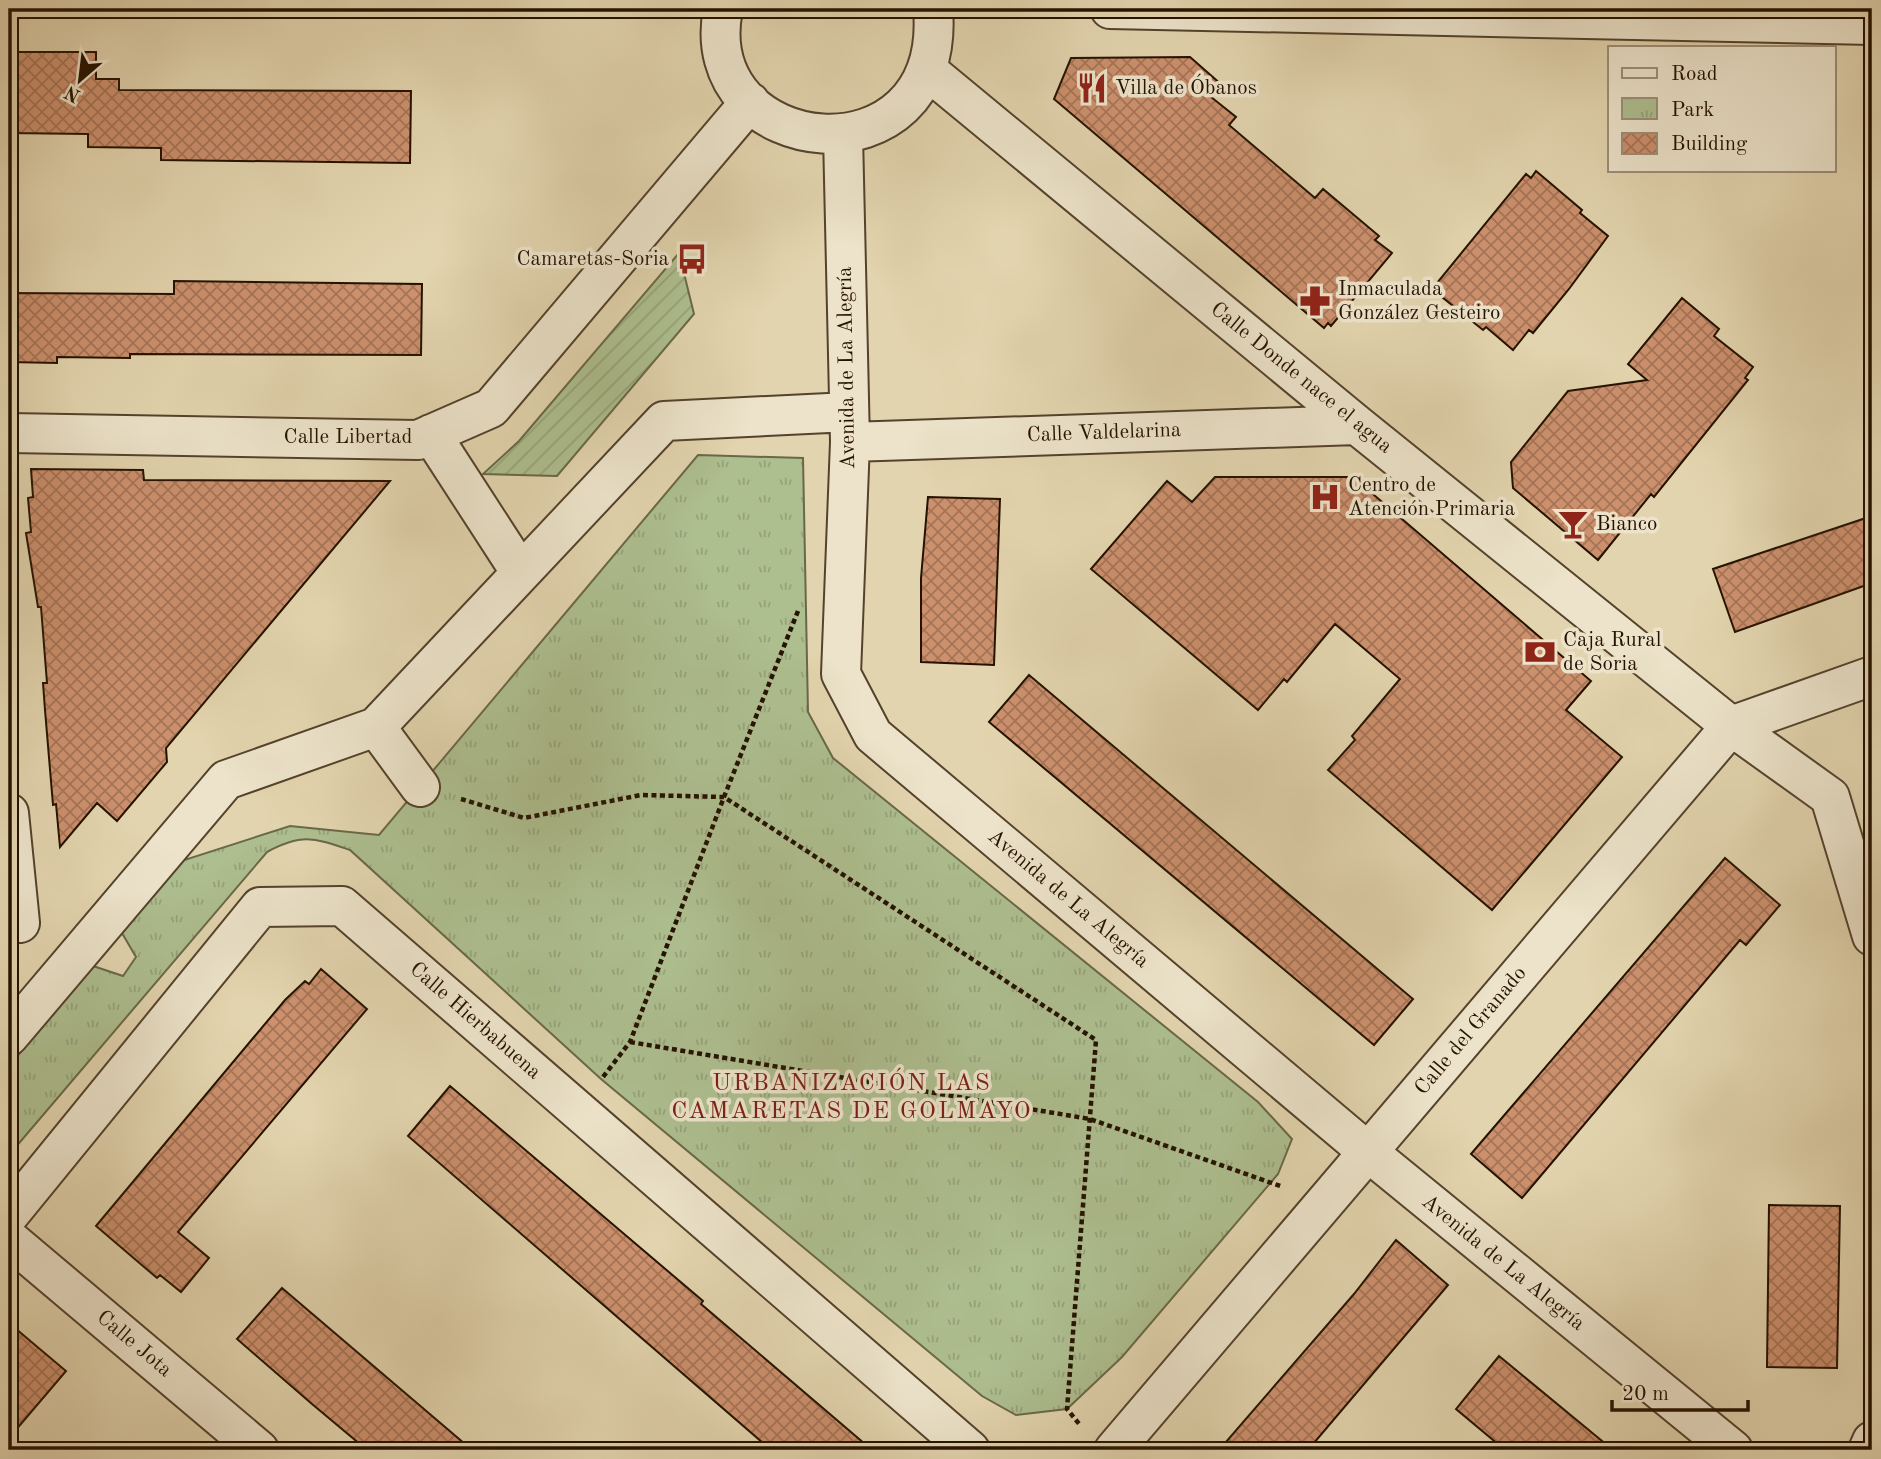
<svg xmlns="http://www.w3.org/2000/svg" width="1881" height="1459" viewBox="0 0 1881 1459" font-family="'Old Standard TT',serif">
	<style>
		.park { fill: url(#park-tufts); stroke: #696848; stroke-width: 2 }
		.garden { fill: url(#garden-furrows); stroke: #696848; stroke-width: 2 }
		.building { fill: url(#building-cross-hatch); stroke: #251200; stroke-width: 2 }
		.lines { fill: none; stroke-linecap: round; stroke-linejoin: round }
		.minor-casing { stroke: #54422c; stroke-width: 42 }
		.path { stroke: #251200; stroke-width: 4.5; stroke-dasharray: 5 3.5; stroke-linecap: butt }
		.minor { stroke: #ece3ca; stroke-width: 38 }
		.labels { text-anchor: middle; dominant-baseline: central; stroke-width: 7; stroke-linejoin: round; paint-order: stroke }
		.poi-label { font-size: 21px; fill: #251200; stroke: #ece3ca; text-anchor: start }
		.street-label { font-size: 21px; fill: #251200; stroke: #ece3ca }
		.quarter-label { font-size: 24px; letter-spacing: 2px; fill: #7a1f14; stroke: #ece3ca }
	</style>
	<defs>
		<pattern id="park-tufts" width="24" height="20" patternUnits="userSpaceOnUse" patternTransform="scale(1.75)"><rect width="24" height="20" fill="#adbe8f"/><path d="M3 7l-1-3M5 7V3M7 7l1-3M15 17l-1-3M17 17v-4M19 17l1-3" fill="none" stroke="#95a27a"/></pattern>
		<pattern id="garden-furrows" width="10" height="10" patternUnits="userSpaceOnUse" patternTransform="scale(1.75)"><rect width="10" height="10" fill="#adbe8f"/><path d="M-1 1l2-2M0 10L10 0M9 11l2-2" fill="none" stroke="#95a27a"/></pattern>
		<pattern id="building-cross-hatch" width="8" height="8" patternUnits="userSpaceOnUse" patternTransform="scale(1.75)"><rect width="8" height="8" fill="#cc906d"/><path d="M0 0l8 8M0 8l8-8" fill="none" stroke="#a57457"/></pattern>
	</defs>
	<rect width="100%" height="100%" fill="#e2d4ae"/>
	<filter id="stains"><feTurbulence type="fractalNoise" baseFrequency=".00286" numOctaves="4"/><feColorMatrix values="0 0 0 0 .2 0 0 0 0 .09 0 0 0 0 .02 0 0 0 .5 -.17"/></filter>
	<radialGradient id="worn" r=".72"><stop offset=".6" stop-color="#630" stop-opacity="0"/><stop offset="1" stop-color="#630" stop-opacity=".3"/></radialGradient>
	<path class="park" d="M698,455L803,458L808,712L833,758L1258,1102L1292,1139L1278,1174L1122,1357L1067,1409L1016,1415L982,1396L601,1079L350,850C314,838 302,833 267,852L9,1155V1066L93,966L123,976L136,957L122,933L178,862L290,826L379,835Z"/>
	<path class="garden" d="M679,253L694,314L557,476L483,474L519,441Z"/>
	<path class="building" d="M9,52H96V79H119V90L411,91L410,163L161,160V148L88,147V134L9,133Z
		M1190,57L1222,85L1211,97L1236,117L1229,125L1315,198L1323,189L1379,236L1375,240L1392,253L1331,326L1328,323L1324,328L1054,99L1071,58Z
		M1536,171L1582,210L1580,213L1608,236L1569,289L1533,333L1529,330L1513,350L1486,327L1483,330L1432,289L1526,174L1531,178Z
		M174,281L422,284L421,355L130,354V358L57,357V363L9,362V293L174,294Z
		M1682,298L1719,329L1714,336L1753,367L1745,378L1748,380L1654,497L1651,494L1598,560L1513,488L1511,462L1568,391L1647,380L1628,364Z
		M31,469L143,470L144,480L390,481L166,748L167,762L117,821L97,803L60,847L56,804L53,805L45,710L43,683H47L41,607H38L26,533L31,532L28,498L33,497Z
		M1215,477H1353L1591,681L1566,710L1622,757L1492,910L1328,770L1355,740L1352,736L1400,679L1335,624L1287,682L1284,679L1258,710L1091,569L1167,481L1192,502Z
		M928,497L1000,499L994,665L921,662V578Z
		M1872,516V583L1735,632L1713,569Z
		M1029,675L1413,999L1374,1045L989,722Z
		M1725,858L1780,905L1746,945L1740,940L1522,1198L1471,1154Z
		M321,969L367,1009L178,1232L209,1258L181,1292L160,1275L157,1278L96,1226L285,1000L305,981L309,984Z
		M450,1086L703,1301L701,1304L872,1450H771L408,1136Z
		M1769,1205L1840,1206L1837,1368L1767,1367Z
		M1396,1240L1448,1285L1308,1450H1219L1354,1294Z
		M282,1288L472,1450H367L312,1404L237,1339Z
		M9,1323L66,1371L9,1438Z
		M1499,1356L1573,1417L1613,1450H1505L1456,1409Z"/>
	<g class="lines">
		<g class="minor-casing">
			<path id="minor" d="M723,9C693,161 948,189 933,9
				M1110,9L1872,25
				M927,70L1357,425L1731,726L1830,797L1872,936
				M843,135L850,442L841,674L873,735L1368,1152L1733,1450
				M9,433L418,440L491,408L750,102
				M431,434L521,573
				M850,442L1357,425
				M376,727L420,787
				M9,813L20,923
				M9,1036L226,780L376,727L664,421L849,412
				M9,1215L260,907L342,906L970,1450
				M9,1239L259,1450
				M1114,1450L1731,726L1872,676
				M1868,1450L1872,1441"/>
		</g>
		<path class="path" d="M798,611L724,797L1096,1040L1067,1409L1080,1425
			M461,799L524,818L641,795L724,797L630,1042L603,1077
			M630,1042L1090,1119L1283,1187"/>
		<use href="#minor" class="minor"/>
	</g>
	<defs>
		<g id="restaurant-bare" transform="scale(2.415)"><path d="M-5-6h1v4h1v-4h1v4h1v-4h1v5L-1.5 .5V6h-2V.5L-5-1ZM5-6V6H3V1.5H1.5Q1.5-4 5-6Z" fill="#8f2418" stroke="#ece3ca" stroke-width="2.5" paint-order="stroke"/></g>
		<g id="bus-bare" transform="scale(2.415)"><path d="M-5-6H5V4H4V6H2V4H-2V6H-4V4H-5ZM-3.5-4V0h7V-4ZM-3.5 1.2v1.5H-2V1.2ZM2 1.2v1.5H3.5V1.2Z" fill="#8f2418" stroke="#ece3ca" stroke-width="2.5" paint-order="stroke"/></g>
		<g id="pharmacy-bare" transform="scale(2.415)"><path d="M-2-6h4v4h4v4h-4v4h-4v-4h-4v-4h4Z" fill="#8f2418" stroke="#ece3ca" stroke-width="2.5" paint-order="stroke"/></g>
		<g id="hospital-bare" transform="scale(2.415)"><path d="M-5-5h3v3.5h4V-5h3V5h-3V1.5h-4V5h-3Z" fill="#8f2418" stroke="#ece3ca" stroke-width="2.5" paint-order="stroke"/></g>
		<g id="bar-bare" transform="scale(2.415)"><path d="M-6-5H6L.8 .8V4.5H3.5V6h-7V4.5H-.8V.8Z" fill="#8f2418" stroke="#ece3ca" stroke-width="2.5" paint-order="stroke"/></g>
		<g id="bank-bare" transform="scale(2.415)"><path d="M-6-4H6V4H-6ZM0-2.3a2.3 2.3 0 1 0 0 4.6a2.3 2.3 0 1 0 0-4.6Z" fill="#8f2418" stroke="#ece3ca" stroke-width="2.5" paint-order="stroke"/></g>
	</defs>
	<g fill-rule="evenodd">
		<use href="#restaurant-bare" x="1092" y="88"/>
		<use href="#bus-bare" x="692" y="259"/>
		<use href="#pharmacy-bare" x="1315" y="301"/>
		<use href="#hospital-bare" x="1325" y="497"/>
		<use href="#bar-bare" x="1573" y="524"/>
		<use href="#bank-bare" x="1540" y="652"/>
	</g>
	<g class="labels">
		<g class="poi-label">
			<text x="1115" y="88">Villa de Óbanos</text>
			<text x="669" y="259" text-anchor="end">Camaretas-Soria</text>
			<text x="1338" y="289">Inmaculada<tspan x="1338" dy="24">González Gesteiro</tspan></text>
			<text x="1348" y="485">Centro de<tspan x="1348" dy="24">Atención Primaria</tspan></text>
			<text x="1596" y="524">Bianco</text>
			<text x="1563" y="640">Caja Rural<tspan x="1563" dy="24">de Soria</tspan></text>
		</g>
		<g class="street-label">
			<text transform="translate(847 368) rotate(-91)">Avenida de La Alegría</text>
			<text transform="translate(1301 378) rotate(39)">Calle Donde nace el agua</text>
			<text transform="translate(1104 433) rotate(-2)">Calle Valdelarina</text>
			<text x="348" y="437">Calle Libertad</text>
			<text transform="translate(1068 899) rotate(40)">Avenida de La Alegría</text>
			<text transform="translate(475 1021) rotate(41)">Calle Hierbabuena</text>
			<text transform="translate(1471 1031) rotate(-50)">Calle del Granado</text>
			<text transform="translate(1503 1263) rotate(39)">Avenida de La Alegría</text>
			<text transform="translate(134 1344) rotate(40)">Calle Jota</text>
		</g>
		<g class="quarter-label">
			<text x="852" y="1084">URBANIZACIÓN LAS<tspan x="852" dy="28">CAMARETAS DE GOLMAYO</tspan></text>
		</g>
	</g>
	<rect width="1881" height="1459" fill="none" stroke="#e2d4ae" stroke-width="35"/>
	<rect x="10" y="10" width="1860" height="1438" fill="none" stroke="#251200" stroke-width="3.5"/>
	<rect x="18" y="18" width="1846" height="1424" fill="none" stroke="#251200" stroke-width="2"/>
	<rect x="1608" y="46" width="228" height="126" fill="#ece3ca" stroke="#9c8f79" stroke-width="2"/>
	<rect x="1622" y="68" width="35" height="10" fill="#ece3ca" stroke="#9c8f79" stroke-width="2"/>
	<text x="1671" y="80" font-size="21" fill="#251200">Road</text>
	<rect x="1622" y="98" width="35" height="21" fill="url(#park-tufts)" stroke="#9c8f79" stroke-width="2"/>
	<text x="1671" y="116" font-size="21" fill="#251200">Park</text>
	<rect x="1622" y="133" width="35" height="21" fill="url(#building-cross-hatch)" stroke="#9c8f79" stroke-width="2"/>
	<text x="1671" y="150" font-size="21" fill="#251200">Building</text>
	<g transform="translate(80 80) rotate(208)" stroke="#ece3ca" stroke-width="5" paint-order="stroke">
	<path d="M0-5L12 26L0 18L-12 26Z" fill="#251200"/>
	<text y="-10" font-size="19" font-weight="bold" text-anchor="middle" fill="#251200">N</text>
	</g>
	<path d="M1612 1400v10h136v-10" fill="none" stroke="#251200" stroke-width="3.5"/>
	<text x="1622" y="1400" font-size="21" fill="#251200" stroke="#ece3ca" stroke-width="5" paint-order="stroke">20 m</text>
	<rect width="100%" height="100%" filter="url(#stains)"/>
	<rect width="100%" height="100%" fill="url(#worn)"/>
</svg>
